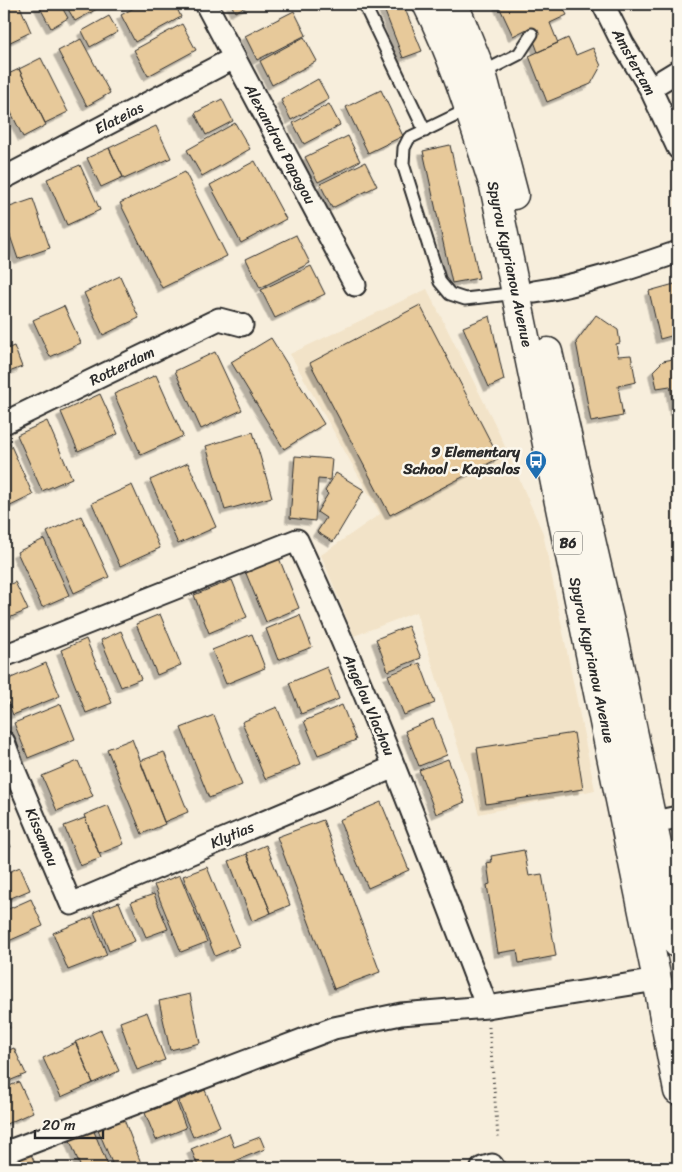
<svg xmlns="http://www.w3.org/2000/svg" width="682" height="1172" viewBox="0 0 682 1172" font-family="Sriracha,sans-serif">
	<style>
		.built { fill: #f2e3c8 }
		.building { fill: #e7c99a; stroke: #2b2b2b; filter: url(#shadow) }
		.lines { fill: none; stroke-linecap: round; stroke-linejoin: round }
		.lane-casing { stroke: #2b2b2b; stroke-width: 15 }
		.street-casing { stroke: #2b2b2b; stroke-width: 25 }
		.primary-casing { stroke: #2b2b2b; stroke-width: 31 }
		.path { stroke: #2b2b2b; stroke-width: 3; stroke-dasharray: 1 4; stroke-linecap: butt }
		.lane { stroke: #fbf7ec; stroke-width: 11 }
		.street { stroke: #fbf7ec; stroke-width: 21 }
		.primary { stroke: #fbf7ec; stroke-width: 28 }
		.labels { text-anchor: middle; dominant-baseline: central; stroke-width: 5; stroke-linejoin: round; paint-order: stroke }
		.shield { fill: #fbf7ec; stroke: #696865; stroke-width: 1 }
		.shield-label { font-size: 14px; font-weight: bold; fill: #2b2b2b }
		.street-label { font-size: 15px; fill: #2b2b2b; stroke: #fbf7ec }
		.poi-label { font-size: 15px; font-weight: bold; fill: #2b2b2b; stroke: #fbf7ec; text-anchor: end }
	</style>
	<defs>
		<filter id="shadow"><feDropShadow dx="-4.5" dy="4.5" stdDeviation="0" flood-color="#0004"/></filter>
	</defs>
	<rect width="100%" height="100%" fill="#f7eedc"/>
	<filter id="ink" filterUnits="userSpaceOnUse"><feTurbulence type="fractalNoise" baseFrequency=".02" numOctaves="2"/><feDisplacementMap in="SourceGraphic" scale="10" xChannelSelector="R" yChannelSelector="G"/><feConvolveMatrix kernelMatrix="1 2 1 2 8 2 1 2 1" color-interpolation-filters="sRGB"/></filter>
	<g filter="url(#ink)">
		<path class="built" d="M427,289L494,422L543,533L595,790L479,814L416,612L354,636L321,555L380,514L290,354Z"/>
		<path class="building" d="M4,4H19L31,32L4,45Z
			M38,4H60L68,18L51,28Z
			M65,4H95L97,9L75,21Z
			M141,4H175L181,17L135,42L121,15Z
			M231,4H250L235,12Z
			M382,4H403L422,51L403,58Z
			M498,4H561L567,15L550,23L558,43L538,52L529,28L513,36Z
			M294,11L306,35L257,60L245,36Z
			M109,16L118,32L90,47L82,31Z
			M182,24L196,50L148,76L134,50Z
			M304,37L317,61L272,85L260,61Z
			M568,38L576,55L593,48L601,66L591,84L547,102L529,56Z
			M81,39L110,93L87,106L58,51Z
			M41,58L68,112L45,123L19,69Z
			M19,69L46,125L23,137L4,98V76Z
			M318,79L329,99L291,120L281,100Z
			M381,90L403,136L368,153L346,107Z
			M222,99L233,121L206,135L195,113Z
			M329,104L340,125L304,144L293,123Z
			M235,123L250,149L202,176L187,150Z
			M156,126L171,158L124,179L109,148Z
			M348,136L360,161L318,182L305,157Z
			M450,145L479,278L452,283L423,151Z
			M109,148L123,177L101,187L87,158Z
			M255,161L286,219L241,243L210,185Z
			M365,162L377,186L332,208L320,184Z
			M80,165L100,210L67,225L47,179Z
			M185,172L227,256L162,288L120,203Z
			M33,199L50,248L18,259L4,218V209Z
			M296,235L310,263L260,288L246,259Z
			M311,266L325,294L275,318L261,290Z
			M120,276L139,318L103,335L84,293Z
			M678,283V334L660,339L649,291Z
			M420,305L499,458L390,515L310,363Z
			M64,306L81,343L50,357L33,320Z
			M596,315L618,330L620,343L616,344L618,356L631,355L636,382L618,386L623,416L591,422L576,342Z
			M490,316L504,380L489,387L463,327Z
			M271,338L324,424L284,449L231,362Z
			M14,346L22,367L4,374V350Z
			M215,352L242,410L201,429L175,371Z
			M678,358V410L674,411L670,386L657,388L653,371L663,361Z
			M156,375L183,436L141,455L114,394Z
			M100,394L118,434L78,451L61,412Z
			M47,421L72,478L42,491L17,435Z
			M253,432L272,497L225,510L206,446Z
			M8,439L33,495L4,509V441Z
			M295,456L332,459L330,480L318,479L315,521L290,518Z
			M188,463L216,527L178,544L150,480Z
			M336,473L364,490L333,542L317,532L326,518L317,512L328,494L325,491Z
			M132,485L160,548L120,566L92,503Z
			M81,516L109,577L74,593L47,532Z
			M44,539L69,595L42,607L17,552Z
			M279,558L299,608L266,622L245,571Z
			M232,580L247,617L209,633L194,595Z
			M15,582L28,610L4,620V587Z
			M160,614L181,665L157,675L136,624Z
			M300,615L312,647L278,660L266,629Z
			M408,626L421,658L388,671L376,639Z
			M121,631L141,679L121,687L101,640Z
			M252,634L265,668L226,684L212,650Z
			M86,639L112,703L86,713L61,650Z
			M46,663L60,696L13,715L4,692V681Z
			M420,663L435,703L404,715L388,675Z
			M327,667L339,699L301,714L289,683Z
			M61,704L75,739L28,758L14,723Z
			M342,705L356,740L318,755L304,721Z
			M277,707L300,765L265,779L242,722Z
			M214,715L242,785L209,798L181,728Z
			M433,719L447,755L419,766L405,731Z
			M574,733L583,789L486,804L477,748Z
			M132,739L165,824L142,834L107,749Z
			M164,752L188,812L164,822L140,761Z
			M448,759L465,802L436,814L419,770Z
			M78,761L93,796L57,811L42,776Z
			M381,802L409,870L368,888L339,820Z
			M108,805L124,844L99,854L84,815Z
			M85,818L101,858L80,866L64,826Z
			M323,820L380,972L334,989L277,837Z
			M4,831L11,847L4,850Z
			M266,845L290,905L271,913L247,853Z
			M524,850L529,876L542,874L556,956L519,963L517,950L498,953L487,885L490,884L487,863L492,862L491,856Z
			M247,854L271,913L252,921L229,861Z
			M20,867L30,890L4,901V874Z
			M207,867L239,946L215,956L183,876Z
			M180,875L207,942L181,952L154,885Z
			M154,894L168,929L146,937L131,902Z
			M31,899L43,926L4,943V911Z
			M119,902L135,941L109,951L94,912Z
			M92,917L107,955L68,970L53,933Z
			M190,994L200,1043L170,1050L159,1001Z
			M147,1012L165,1060L137,1070L120,1022Z
			M4,1013L10,1028L4,1030Z
			M101,1030L119,1071L93,1083L75,1042Z
			M76,1043L93,1083L61,1097L43,1058Z
			M14,1048L26,1074L4,1083V1052Z
			M19,1082L33,1112L4,1125V1088Z
			M205,1090L220,1126L193,1137L178,1101Z
			M176,1101L186,1128L156,1140L145,1113Z
			M123,1117L141,1163L128,1168H114L97,1127Z
			M93,1129L109,1168H81L69,1138Z
			M229,1133L234,1147L260,1137L265,1149L218,1168H199L191,1149Z
			M30,1152L37,1168H8L5,1162Z"/>
		<g class="lines">
			<g class="lane-casing">
				<path id="lane" d="M364,4L425,131
					M482,73L519,54L532,34
					M469,109L409,138L404,148L403,164L440,282L450,294L465,299L517,293"/>
			</g>
			<g class="street-casing">
				<path id="street" d="M206,4L355,285
					M603,4L623,44L650,88L678,148
					M650,88L678,71
					M4,178L234,58
					M534,292C584,285 631,268 678,252
					M4,423L219,319L242,325
					M4,656L297,540C368,692 427,850 487,1007
					M4,742L13,767L71,904L394,767
					M654,822L678,817
					M4,1153L334,1028L401,1014L487,1007L657,980
					M482,1168L492,1165L494,1168"/>
			</g>
			<g class="primary-casing">
				<path id="primary" d="M427,4C456,62 474,125 494,186L657,980L678,1091
					M454,4L482,73L514,195
					M548,352L613,636L678,944"/>
			</g>
			<path class="path" d="M489,1027L498,1137"/>
			<use href="#lane" class="lane"/>
			<use href="#street" class="street"/>
			<use href="#primary" class="primary"/>
		</g>
	</g>
	<defs>
		<g id="bus-pin" transform="scale(1.125)"><path d="M0 17L-7.5 6A9.5 9.5 0 1 1 7.5 6Z" fill="#1f6fb2" stroke="#fbf7ec"/><path d="M-5-6H5V4H4V6H2V4H-2V6H-4V4H-5ZM-3.5-4V0h7V-4ZM-3.5 1.2v1.5H-2V1.2ZM2 1.2v1.5H3.5V1.2Z" fill="#fff"/></g>
	</defs>
	<g fill-rule="evenodd">
		<use href="#bus-pin" x="536" y="461"/>
	</g>
	<g class="labels">
		<rect class="shield" x="554" y="531.5" width="28" height="23" rx="4"/>
		<g class="shield-label">
			<text x="568" y="543">B6</text>
		</g>
		<g class="street-label">
			<text transform="translate(634 62) rotate(61)">Amstertam</text>
			<text transform="translate(119 118) rotate(-27)">Elateias</text>
			<text transform="translate(280 144) rotate(62)">Alexandrou Papagou</text>
			<text transform="translate(510 264) rotate(78)">Spyrou Kyprianou Avenue</text>
			<text transform="translate(122 366) rotate(-26)">Rotterdam</text>
			<text transform="translate(592 660) rotate(78)">Spyrou Kyprianou Avenue</text>
			<text transform="translate(369 705) rotate(67)">Angelou Vlachou</text>
			<text transform="translate(232 835) rotate(-23)">Klytias</text>
			<text transform="translate(42 837) rotate(67)">Kissamou</text>
		</g>
		<g class="poi-label">
			<text x="520" y="452">9 Elementary<tspan x="520" dy="17">School - Kapsalos</tspan></text>
		</g>
	</g>
	<rect width="682" height="1172" fill="none" stroke="#fbf7ec" stroke-width="20"/>
	<rect x="10" y="10" width="662" height="1152" fill="none" stroke="#2b2b2b" stroke-width="2" filter="url(#ink)"/>
	<path d="M35 1130v8h68v-8" fill="none" stroke="#2b2b2b" stroke-width="2.5"/>
	<text x="42" y="1130" font-size="15" fill="#2b2b2b" stroke="#fbf7ec" stroke-width="4" paint-order="stroke">20 m</text>
</svg>
